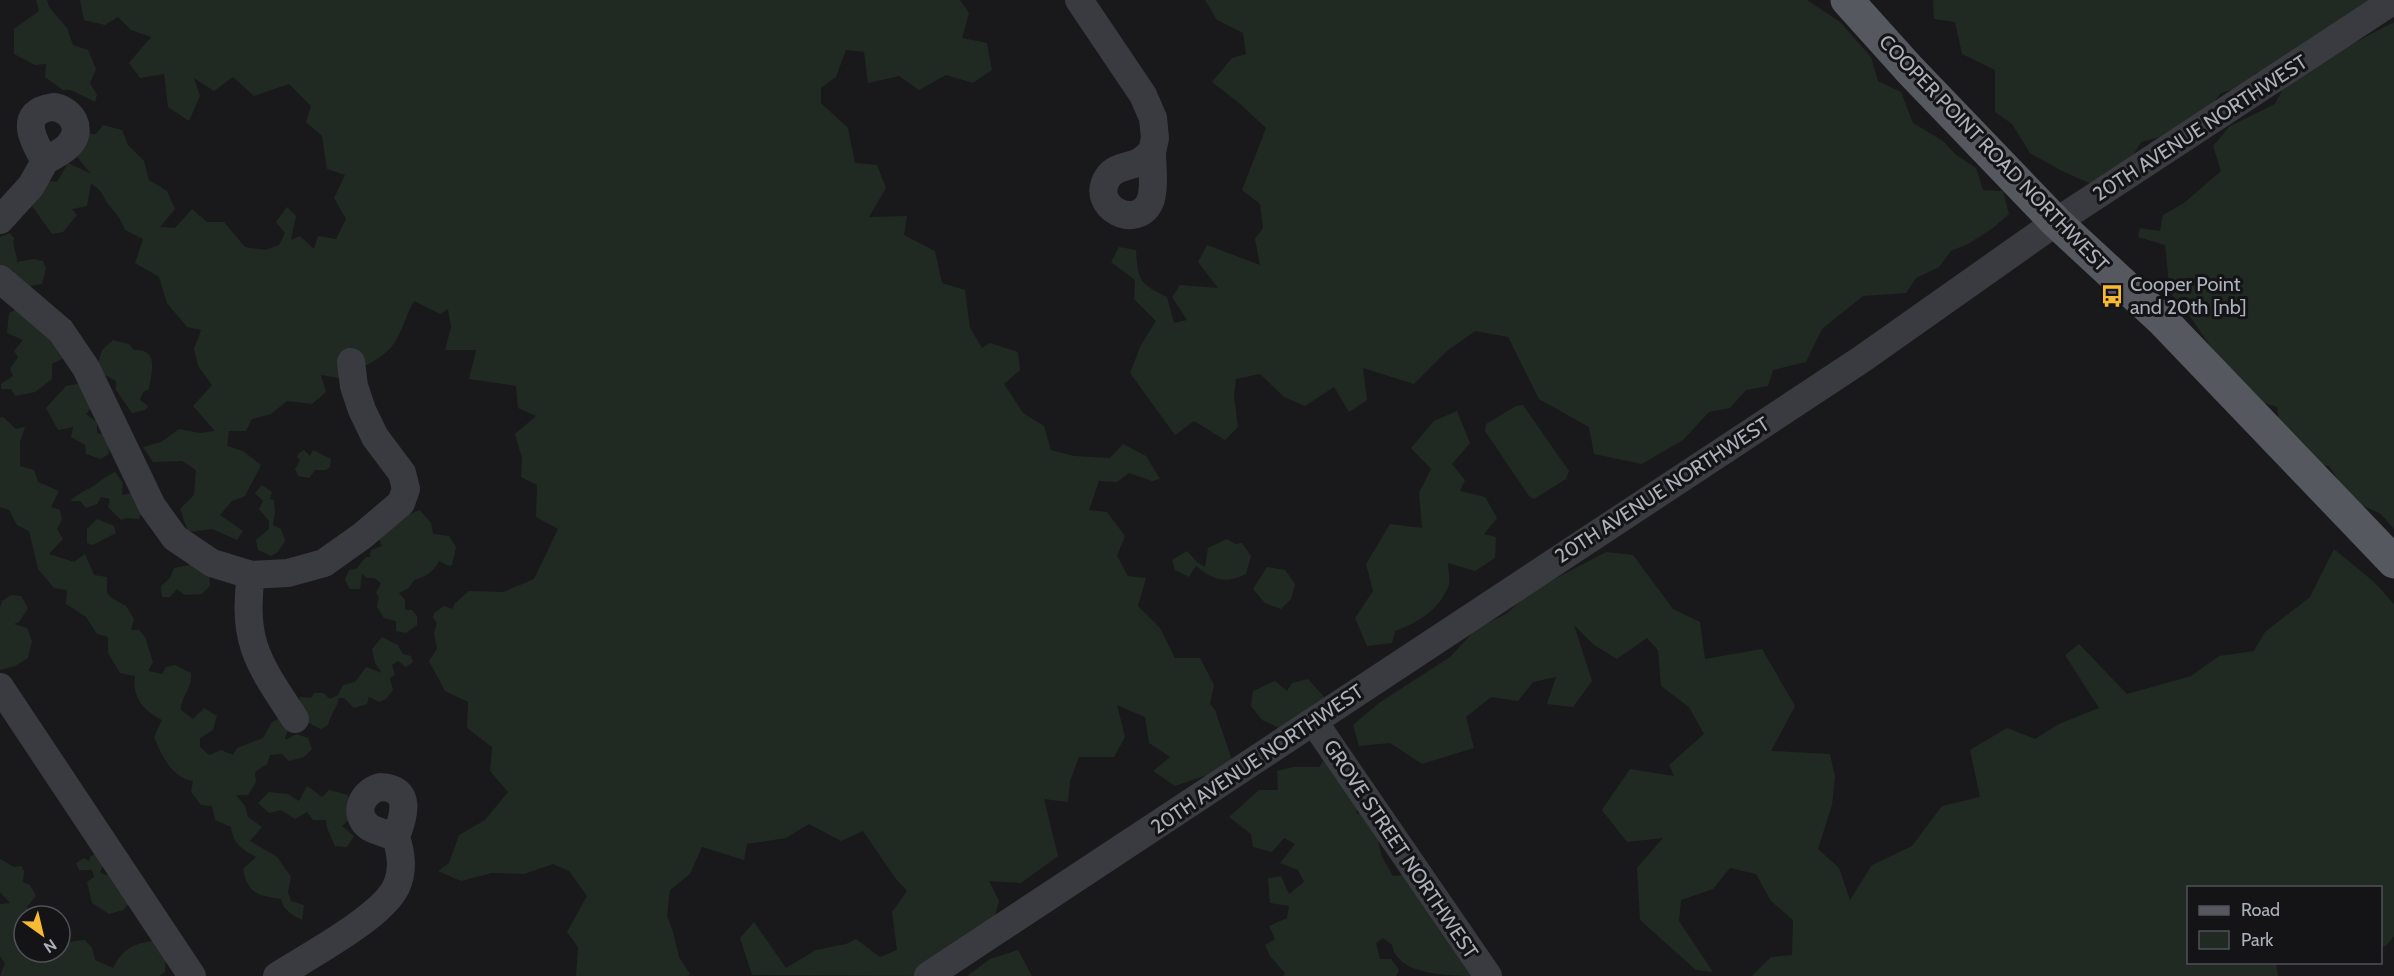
<svg xmlns="http://www.w3.org/2000/svg" width="2394" height="976" viewBox="0 0 2394 976" font-family="Cabin,sans-serif">
	<style>
		.green { fill: #212a22 }
		.lines { fill: none; stroke-linecap: round; stroke-linejoin: round }
		.minor { stroke: #3a3b41; stroke-width: 28 }
		.major { stroke: #565860; stroke-width: 33 }
		.labels { text-anchor: middle; dominant-baseline: central; stroke-width: 6; stroke-linejoin: round; paint-order: stroke }
		.street-label { font-size: 20px; fill: #abb0bb; stroke: #141416 }
		.poi-label { font-size: 20px; fill: #abb0bb; stroke: #141416; text-anchor: start }
	</style>
	<rect width="100%" height="100%" fill="#19191b"/>
	<path class="green" d="M36,0H47L49,7L67,28L73,45L88,50L96,69L90,83L97,95L95,102L71,90H63L45,77L46,64L35,65L14,54V29L39,11Z
		M80,0H960L969,13L962,38L987,43L992,70L973,83L946,75L919,90L899,76L868,83L864,52L846,50L836,77L821,88V103L848,128L855,163L877,165L886,188L869,217L907,216L904,235L935,251L942,283L965,290L970,328L982,348L990,343L1018,352L1020,370L1004,384L1023,413L1044,426L1051,450L1074,456L1110,458L1123,444L1146,456L1160,479L1152,481L1129,473L1117,482L1099,481L1089,510L1107,512L1125,536L1117,556L1128,576L1146,578L1138,606L1160,628L1175,658H1200L1214,685L1210,704L1215,710L1232,760L1207,775L1175,786L1153,771L1170,757L1149,743L1145,717L1117,705L1125,737L1114,757H1079L1070,781L1068,802L1044,799L1058,856L1021,883L989,881L999,901L993,923L934,976L752,975L740,938L754,922L786,968L816,950L846,944L856,939L880,957L897,950L892,912L907,891L896,879L863,831L841,841L809,824L786,838L747,844L744,860L702,847L690,874L670,890L667,916L673,932L679,957L690,974L688,976H576L578,947L567,932L587,896L569,871L553,864L524,874L492,873L461,881L438,871L449,863L459,835L485,820L508,792L490,771L492,747L467,728L468,702L445,691L429,661L437,649L434,633L437,623L433,618L434,613L444,606L452,609L455,603L469,591L503,592L534,579L558,529L536,517L537,485L521,477L522,458L515,434L536,416L518,408L516,386L469,379L476,350H445L451,327L448,309L440,314L414,301C407,313 403,329 396,340C385,360 360,366 344,379L321,375L326,392L312,404L287,401L271,414L252,419L246,431H229L227,446L243,451L261,465L245,496L232,501L220,515L243,531L237,540L212,529L188,532L180,509L194,495L196,470L182,461L153,462L143,447L161,442L179,429L200,433L215,431L193,406L212,385L198,366L194,349L201,330L187,327L167,303L159,277L135,263L143,239L125,230C120,216 117,216 109,205C100,194 106,193 91,184L87,206L72,209L77,215L63,232L52,234L32,206L48,181L57,182L68,163L91,174L73,152L86,134H96L103,125L122,130L128,145L144,161L149,180L167,191L175,209L160,227L175,228L192,209L207,222H224L245,247L265,250L279,245L285,233L276,222L287,207L296,216L291,240L300,236L314,249L318,236L336,239L346,219L334,198L345,175L327,169L322,136L306,122L311,106L289,84L254,96L233,77L214,91L194,78L200,96L189,121L168,107L164,74L140,78L129,63L151,37L131,30L118,17L105,25L84,20Z
		M1205,0H1807L1840,22L1871,57L1878,81L1901,92L1913,123L1943,141L1956,155L1976,168L1983,190L2003,191L2009,214L1993,228L1968,244L1951,251L1939,267L1916,278L1906,293L1863,296L1822,329L1806,362L1773,370L1768,386L1746,390L1730,408L1709,412L1683,440L1642,464L1594,454L1589,427L1539,399L1508,337L1475,331L1447,351L1414,384L1363,368L1367,400L1349,412L1334,387L1305,406L1284,397L1260,374L1236,379L1234,396L1238,427L1225,440L1194,421L1175,435L1130,373L1141,345L1156,321L1134,299L1135,280L1111,262L1119,247L1136,250C1138,281 1139,283 1167,297L1174,323L1187,320L1172,297L1180,285L1218,288L1198,262L1207,245L1260,265L1255,239L1263,228L1260,204L1242,190L1266,128L1239,103L1212,82L1232,58L1246,54L1243,33L1217,20Z
		M1933,0H2375L2286,60L2256,73L2246,85L2221,93L2202,117L2167,135L2141,142L2130,160L2096,186L2062,171L2030,153L2012,124L1995,112V70L1962,54L1955,22L1934,19Z
		M2394,22V529L2381,514L2351,500L2329,466L2310,464L2281,437L2277,407L2252,399L2233,379L2185,309L2170,293L2165,245L2138,237L2140,228L2160,231L2163,215L2184,203L2221,171L2213,146L2230,126L2275,104L2289,77Z
		M10,233L14,238C12,247 17,252 17,262L34,259L43,261L46,268L42,284L24,287L14,278V271L0,273V237Z
		M21,307L59,334L64,358L52,364V379L35,392L15,396L11,389H1V384L13,376L10,369L18,357L14,351L23,340L7,333L9,313Z
		M113,340L129,344L134,350C160,348 151,374 149,389L143,392L140,400L148,406L145,410L132,413L116,390V381L103,374L98,363L102,350Z
		M83,383L98,400L86,414L97,422V433L108,435L109,454L101,459L86,454L85,445L71,437L73,427L58,430L46,408L66,386Z
		M1523,405L1569,471L1566,479L1534,499L1529,496L1485,431L1486,424L1516,406Z
		M1457,411L1470,443L1452,464L1465,480L1460,491L1485,497L1497,518L1484,534L1496,537L1495,558L1475,571L1448,563C1448,570 1451,581 1448,587C1439,610 1417,623 1395,631L1392,643L1367,646L1355,618L1373,591L1366,564L1390,524L1422,528L1419,493L1431,469L1411,448L1434,421Z
		M3,417L16,429L25,427L20,442V466L34,470L38,482L59,491L51,507L60,510L62,520L57,529L63,539L49,554L74,562L85,554L94,575L107,577V593L113,599L126,606L134,619L131,630H139L145,637L153,662L148,671L162,674L166,667L175,665L191,673C192,691 181,695 181,710L193,719L204,708L217,716L213,730L200,738V747L209,755L221,750L233,755L237,748L263,738L272,722L282,717L289,726L285,738L286,740L296,734L308,738L312,749L304,757L289,761L282,754L270,755L267,764L255,772L256,782L248,795H236L245,806L248,817L262,827L250,841L277,857L291,877L288,892L291,901L304,905L302,920C292,915 283,910 281,899C258,896 248,894 243,869L256,857C242,849 233,844 231,827L215,820L212,806L201,805L191,792L193,781C172,778 162,756 154,737L162,720C144,711 132,698 135,676L120,673L108,653V637L97,634L86,617L66,604L67,590L54,588L38,569L29,531L17,525L9,510L0,507V418Z
		M304,450L310,456L313,450L331,459L330,467L326,470H315L309,478L298,476L295,469L300,460L297,457L299,453Z
		M115,472L123,483L122,495L135,492L143,508L139,519L126,518L121,520L108,507L110,499L101,497L97,504L86,508L80,501H70C77,495 82,492 90,488C99,483 105,476 115,472Z
		M262,485L272,492L270,499L274,500L275,513L273,525L281,529L285,541L278,552L271,556L258,550L256,540L269,529V521L259,509L263,501L255,493Z
		M420,510L431,523L433,534L449,536L456,547L452,565L449,566L439,561C433,573 426,576 414,580L409,588L399,593L405,600V610H412L417,616V625L406,633L396,631V621L384,618L377,607L379,597L376,593L381,583L374,578H367L362,574L360,589H350L345,580L349,570L356,569L366,557H370L371,550L382,546L377,535L405,516Z
		M97,519L114,526L116,533L93,545L87,543V529Z
		M1227,539L1235,544L1242,543L1251,556L1246,574C1224,584 1215,581 1196,566L1189,577L1175,570L1172,560L1187,551L1198,563L1205,567L1208,548Z
		M2334,549L2374,582L2394,604V936L2386,946H2381L2380,888H2188V962L2276,963L2278,976H1752L1771,957L1792,955L1793,920L1771,901L1756,874L1730,868L1713,889L1681,900L1679,921L1713,972L1696,970L1640,920L1637,868L1663,838L1627,842L1602,810L1630,769L1674,776L1669,765L1704,734L1689,707L1661,686L1658,650L1647,638L1617,659L1594,645L1574,625L1592,681L1573,707L1547,704L1556,677L1533,682L1518,701L1491,697L1466,717L1474,748L1422,764L1390,743L1359,746L1353,725L1379,703L1450,657L1477,628L1506,614L1532,591L1606,552L1633,555L1673,609L1700,622L1705,659L1762,649L1795,706L1771,751L1830,754L1835,777L1832,805L1818,849L1839,868L1850,900L1872,865L1912,846L1942,806L1980,797L1970,750L2007,728L2035,739L2059,724L2099,708L2065,655L2079,644L2127,694L2191,676L2219,656L2254,651L2265,632L2310,597Z
		M194,564L209,572L210,586L202,594L185,595L177,589L170,597H162L161,586L170,578L174,568Z
		M1267,567L1285,570L1295,584L1291,599L1281,609L1265,603L1253,589Z
		M11,595L21,596L28,608L19,622L14,624L27,628L32,641L28,658L15,666L0,670V607L2,601Z
		M382,637L398,645L403,654L411,656L413,662L406,667L398,661L392,665L395,675L390,678L393,690L386,699L379,702L369,697L367,704L354,708L344,698H339C337,708 330,715 328,725L321,729L304,721L296,713L300,697L311,698L314,693H323L330,699L338,695L343,685L355,682L366,667L382,673L375,663L372,649Z
		M1308,679L1324,697L1295,735L1262,720L1251,706L1253,691L1275,681L1287,691L1292,683Z
		M1326,757L1360,799L1356,814L1370,810L1382,857L1393,876L1408,875L1482,976C1451,976 1397,976 1392,945L1383,938L1376,943L1380,959H1391L1399,970L1396,976H1284L1285,973L1270,956L1265,945L1275,939L1269,926L1287,918L1289,906L1270,903L1268,878L1281,876L1289,894L1304,882L1298,870L1280,863L1295,844L1284,838L1272,852L1253,847L1251,834L1229,817L1259,790H1278L1277,771L1293,767H1319Z
		M307,786L322,797L329,790L348,795L350,819L342,826L354,836L347,847L335,846L327,828L326,820H313L307,812L295,819L281,810L269,813L258,803L269,792L288,794L299,801Z
		M96,853L104,862L100,873L115,877L133,899L123,910L109,914L92,903L87,882L94,877L92,870H79L76,863L84,858L89,861L90,857Z
		M0,859L14,867L21,866L24,871L23,882L30,885L36,896L27,907L32,913L41,916H24V952H60V928L67,942L85,940L92,948L95,960L113,968C123,949 132,944 153,941L166,956L165,972L159,976H0L5,963L0,956V904L10,903L0,892Z
		M1018,950L1032,976H967L990,959Z"/>
	<g class="lines">
		<path class="minor" d="M1079,0L1143,95L1153,118L1155,138L1152,152
			M53,107C72,109 84,130 69,145C63,152 53,156 45,161C33,141 17,112 53,107Z
			M1152,152C1152,167 1155,185 1151,199C1139,233 1088,207 1108,177C1115,167 1127,167 1137,163C1142,161 1147,156 1152,152Z
			M0,220L31,186L45,161
			M0,279L61,331L86,368L152,506L175,538L212,563L251,575L288,573L324,563L362,536L401,503L406,489L402,473L375,437L362,410L354,386L351,362
			M251,575C241,643 260,665 295,719
			M0,687L192,976
			M1314,722L1488,976
			M380,787C413,788 404,816 396,837C388,834 377,832 369,827C352,814 362,792 380,787Z
			M277,976C307,957 382,917 396,887C404,870 401,853 396,837
			M928,976L1862,359L2056,222L2394,0"/>
		<path class="major" d="M1847,0L1910,70L2056,222L2164,322L2394,562"/>
	</g>
	<defs>
		<g id="bus-bare" transform="scale(1.8)"><path d="M-5-6H5V4H4V6H2V4H-2V6H-4V4H-5ZM-3.5-4V0h7V-4ZM-3.5 1.2v1.5H-2V1.2ZM2 1.2v1.5H3.5V1.2Z" fill="#f9ba33" stroke="#141416" stroke-width="2.5" paint-order="stroke"/></g>
	</defs>
	<g fill-rule="evenodd">
		<use href="#bus-bare" x="2112" y="296"/>
	</g>
	<g class="labels">
		<g class="street-label">
			<text transform="translate(2200 128) rotate(-33)">20TH AVENUE NORTHWEST</text>
			<text transform="translate(1994 153) rotate(46)">COOPER POINT ROAD NORTHWEST</text>
			<text transform="translate(1662 490) rotate(-33)">20TH AVENUE NORTHWEST</text>
			<text transform="translate(1257 759) rotate(-34)">20TH AVENUE NORTHWEST</text>
			<text transform="translate(1401 849) rotate(56)">GROVE STREET NORTHWEST</text>
		</g>
		<g class="poi-label">
			<text x="2130" y="284">Cooper Point<tspan x="2130" dy="23">and 20th [nb]</tspan></text>
		</g>
	</g>
	<rect x="2187" y="886" width="195" height="78" fill="#141416" stroke="#505258" stroke-width="1.5"/>
	<rect x="2199" y="906" width="30" height="9" fill="#565860" stroke="#505258" stroke-width="1.5"/>
	<text x="2241" y="916" font-size="18" fill="#abb0bb">Road</text>
	<rect x="2199" y="931" width="30" height="18" fill="#212a22" stroke="#505258" stroke-width="1.5"/>
	<text x="2241" y="946" font-size="18" fill="#abb0bb">Park</text>
	<g transform="translate(42 934) rotate(146)"><circle r="28" fill="#141416" stroke="#505258" stroke-width="1.5"/>
	<path d="M0-4.5L10 22L0 15L-10 22Z" fill="#f9ba33"/>
	<text y="-9" font-size="16" font-weight="bold" text-anchor="middle" fill="#abb0bb">N</text>
	</g>
</svg>
